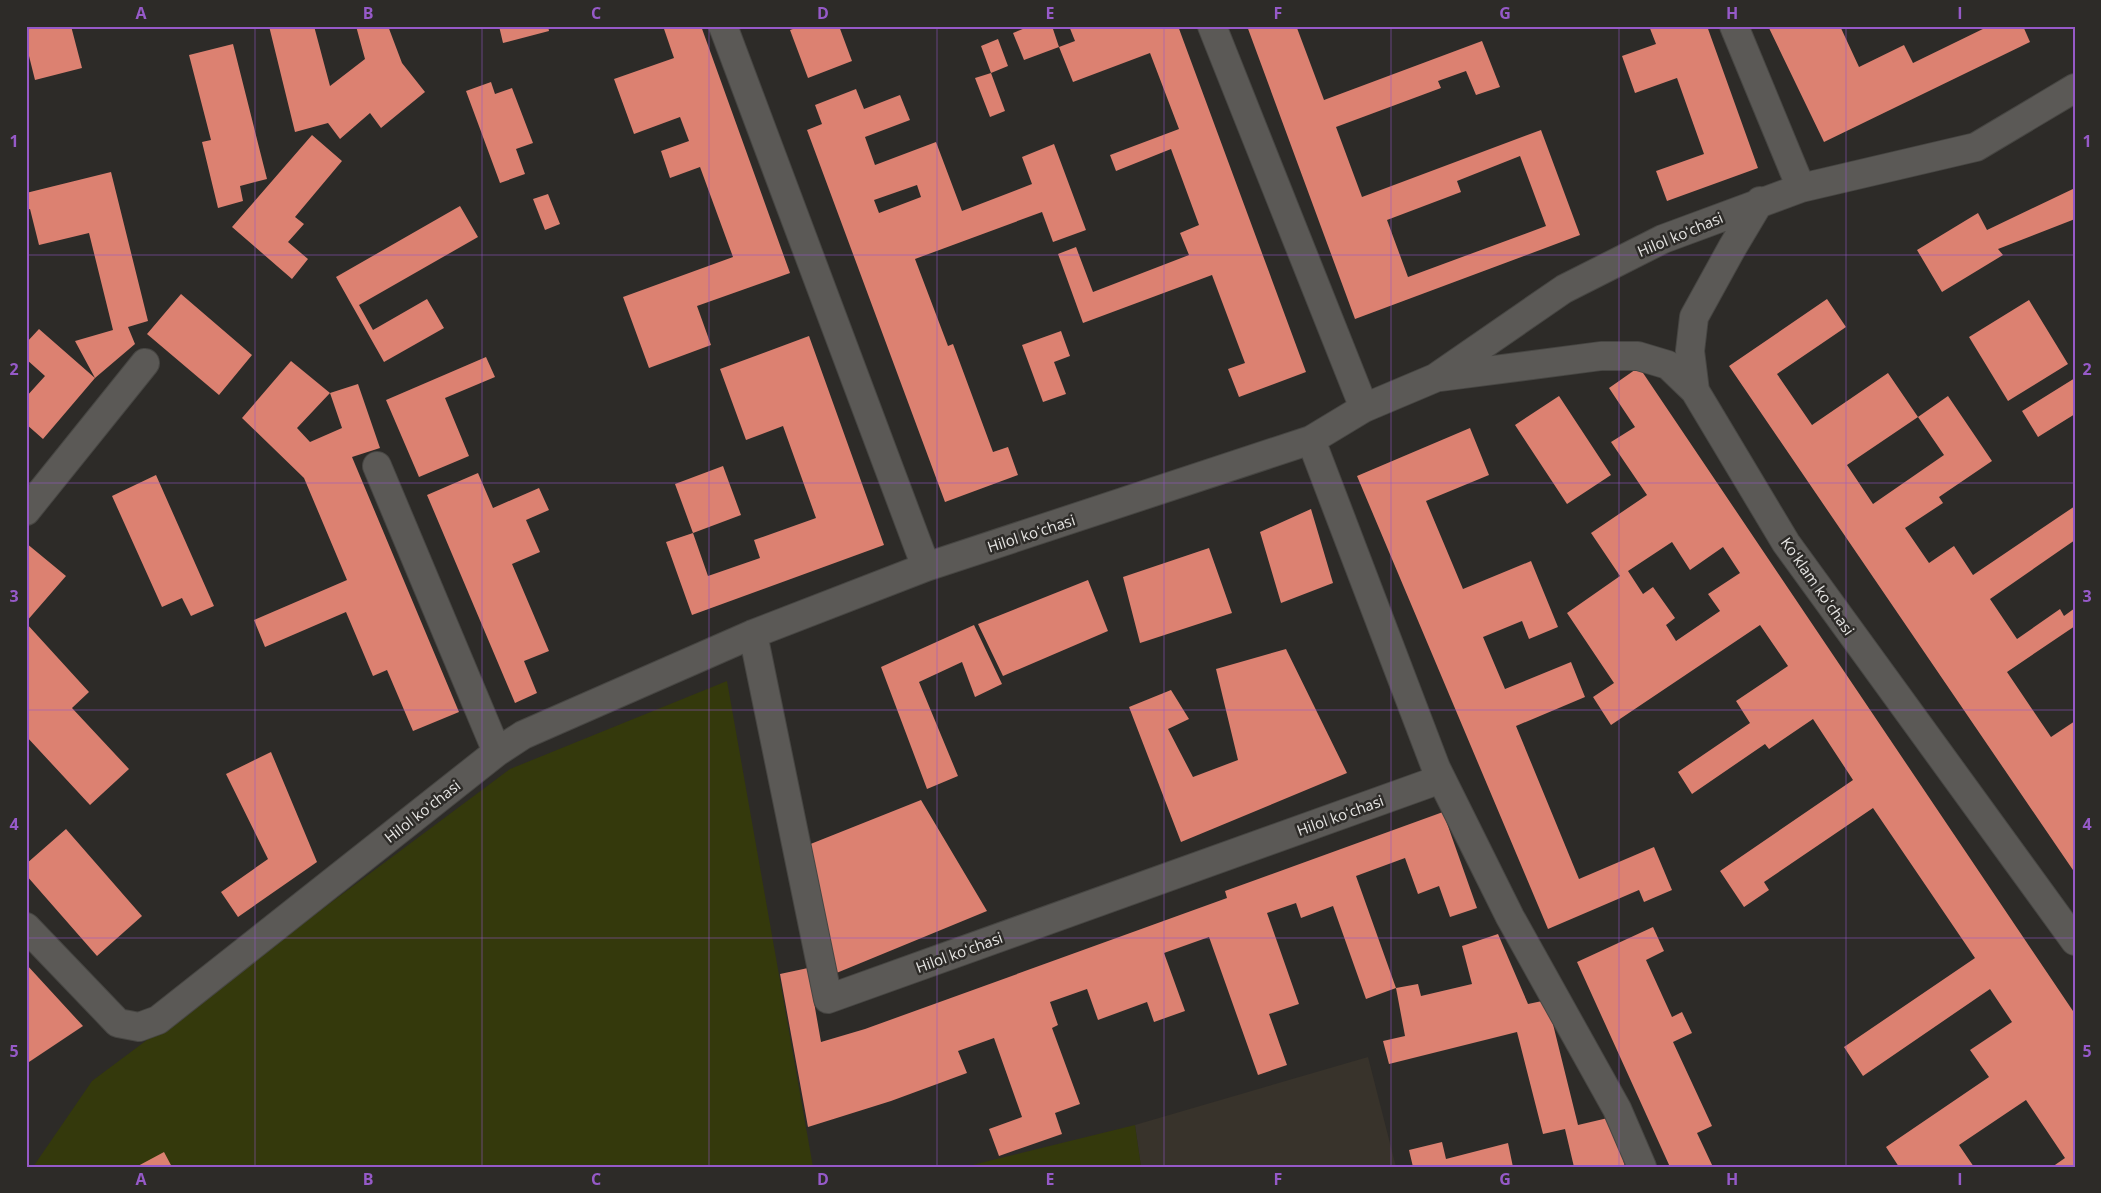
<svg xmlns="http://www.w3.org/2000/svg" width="2101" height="1193" viewBox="0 0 2101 1193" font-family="'Open Sans',sans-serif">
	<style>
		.built { fill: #38332b }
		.green { fill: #34390c }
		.building { fill: #dc8171; fill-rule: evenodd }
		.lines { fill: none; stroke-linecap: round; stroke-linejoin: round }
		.minor-casing { stroke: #474643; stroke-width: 30 }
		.minor { stroke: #5b5956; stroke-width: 28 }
		.grid { fill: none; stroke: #965ac8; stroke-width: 1; stroke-opacity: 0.55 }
		.labels { text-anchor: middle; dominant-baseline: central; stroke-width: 5; stroke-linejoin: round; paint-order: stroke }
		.street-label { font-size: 15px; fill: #e6e5e3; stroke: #2d2b28 }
		.neatline { fill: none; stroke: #965ac8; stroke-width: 2 }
		.grid-label { font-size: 16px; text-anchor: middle; font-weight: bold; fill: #965ac8 }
	</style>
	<rect width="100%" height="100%" fill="#2d2b28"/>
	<path class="built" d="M1368,1057L1396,1167H1141L1135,1125Z"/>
	<path class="green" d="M727,681L813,1167H33L92,1081L510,769Z
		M1135,1125L1141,1167H964Z"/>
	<path class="building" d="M26,26H71L82,68L35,80L26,44Z
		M269,26H314L330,86L365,59L356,26H388L402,63L425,92L381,128L370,113L340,139L328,123L295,132Z
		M499,26H548L549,31L503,43Z
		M663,26H701L790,273L697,306L711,345L649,368L623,297L733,257L700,167L670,178L661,151L689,141L680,117L634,134L614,79L674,58Z
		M801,26H839L852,61L808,78L790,30Z
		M1030,26H1052L1059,47L1024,60L1013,33Z
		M1069,26H1178L1306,372L1239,397L1228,369L1245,363L1212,275L1083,323L1058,254L1076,247L1093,292L1189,255L1180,233L1199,225L1171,149L1116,171L1110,155L1179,129L1150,53L1073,82L1059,47L1075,41Z
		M1247,26H1301L1297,28L1324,100L1482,41L1500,87L1476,95L1466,71L1438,81L1441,88L1336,127L1362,197L1541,130L1580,235L1355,319ZM1520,156L1546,226L1408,277L1387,220L1461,192L1457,181Z
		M1649,26H1707L1758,168L1667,201L1656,171L1704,154L1677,78L1635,93L1622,56L1656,44Z
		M1768,26H1840L1859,67L1904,45L1913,63L1989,26H2023L2030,42L1824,142Z
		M998,39L1008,66L991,73L1005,111L990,117L975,78L991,73L981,46Z
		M233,44L267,179L240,186L243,201L218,208L202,142L211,140L189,55Z
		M491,82L495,94L512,88L533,143L516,149L525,174L500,183L466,91Z
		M856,89L864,109L900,95L910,120L865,137L875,165L936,142L962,211L1032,184L1022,157L1054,144L1086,230L1053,242L1042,212L915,259L948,346L953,344L993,452L1008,447L1018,475L945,502L807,130L822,124L815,105ZM917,185L921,197L879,213L874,200Z
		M312,135L342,161L295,217L304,224L288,242L308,259L292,279L232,227Z
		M111,172L148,321L128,327L135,344L95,378L43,439L26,424V397L45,376L26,359V343L39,329L95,378L75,341L113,330L89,233L39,245L30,209L26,210V193Z
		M2075,188V219L1998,249L2003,255L1942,292L1917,250L1978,213L1987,230Z
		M548,194L560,224L545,230L533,199Z
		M460,206L478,237L359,305L373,330L427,299L444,328L384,362L336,277Z
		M181,294L252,355L219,395L147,334Z
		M1827,299L1846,327L1777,374L1812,425L1888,373L1918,417L1948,396L1992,461L1939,497L1943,503L1905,528L1929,563L1954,546L1973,575L2075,506V540L1990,599L2017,639L2060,609L2064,616L2075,608V626L2007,672L2051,737L2075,721V873L1729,366ZM1918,417L1944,455L1873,504L1847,465Z
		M2029,300L2068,364L2008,401L1969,337Z
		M1061,331L1070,356L1054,362L1066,394L1043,402L1022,345Z
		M809,336L884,545L692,615L666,542L693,533L708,576L760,558L754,540L816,518L783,426L746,440L720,369Z
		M486,357L495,377L445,398L469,456L419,477L386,400Z
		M291,361L330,393L297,428L310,442L342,428L330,393L358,384L380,448L352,457L459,712L413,731L387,670L373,676L346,612L265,647L254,620L347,580L304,478L242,418Z
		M1639,367L2075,1014V1167H2052L2065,1158L2026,1100L1959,1145L1974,1167H1899L1886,1147L1989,1077L1970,1050L2012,1022L1990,989L1863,1076L1844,1047L1975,958L1873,808L1764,882L1769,890L1744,907L1720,871L1853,780L1813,719L1769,749L1765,744L1692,794L1678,772L1750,723L1736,701L1788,666L1760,625L1611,725L1593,697L1614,683L1567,613L1620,576L1591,533L1647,495L1611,442L1635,427L1609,388ZM1672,542L1690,570L1723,547L1740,573L1708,594L1720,611L1676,641L1666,625L1675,618L1653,587L1643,594L1628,571Z
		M2075,378V414L2038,437L2022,411Z
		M1559,396L1611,475L1567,504L1515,425Z
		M1470,428L1489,475L1426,501L1463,589L1531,561L1558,627L1529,639L1522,621L1483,637L1505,689L1571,662L1585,697L1516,726L1579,879L1654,847L1672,890L1644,902L1639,890L1548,929L1357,476Z
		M723,466L741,515L693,533L675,484Z
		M478,473L493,508L539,488L549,510L526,520L540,552L512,564L549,651L524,661L537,693L515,703L427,495Z
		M156,475L214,606L191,616L182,598L162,607L112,496Z
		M1311,509L1333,583L1281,603L1260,532Z
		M26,543L66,576L26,622Z
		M1209,548L1232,613L1140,643L1123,577Z
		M1088,580L1108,631L1003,676L978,624Z
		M26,623L89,692L72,708L129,769L90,805L26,736Z
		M974,625L1002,684L975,697L962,662L919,682L958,776L927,789L881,667Z
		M1286,649L1347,773L1181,842L1129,707L1171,690L1189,719L1168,729L1193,777L1238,760L1216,669Z
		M271,752L317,862L238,917L221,892L268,859L226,774Z
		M921,800L987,911L834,974L808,845Z
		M1443,812L1477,908L1450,917L1439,886L1418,894L1405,858L1356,876L1396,988L1418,984L1421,996L1472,984L1462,946L1498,934L1528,1004L1547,1000L1578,1125L1612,1117L1625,1167H1574L1565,1129L1543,1134L1517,1032L1389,1064L1383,1041L1405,1036L1396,988L1366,999L1333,906L1301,918L1296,903L1267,913L1299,1004L1269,1014L1287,1065L1258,1075L1209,937L1164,953L1185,1011L1154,1022L1147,1002L1098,1020L1087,989L1050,1002L1058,1025L1052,1028L1080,1104L1055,1113L1062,1134L999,1156L989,1129L1022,1117L994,1038L958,1051L967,1073L891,1101L808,1127L780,974L808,968L821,1042L865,1029L1227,898L1225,891Z
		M66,829L142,916L97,956L26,875V864Z
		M1653,927L1664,951L1646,960L1672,1017L1682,1012L1692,1033L1673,1042L1712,1126L1697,1133L1713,1167H1670L1577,962Z
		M26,964L83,1026L26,1064Z
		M1442,1142L1446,1159L1508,1143L1513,1167H1413L1409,1150Z
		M164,1152L172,1167H136Z"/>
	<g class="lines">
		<g class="minor-casing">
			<path id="minor" d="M723,26L926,567
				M1212,26L1364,408
				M1734,26L1801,188
				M1760,201L1732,248L1694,317L1690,351L1695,391L1786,543L2075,941
				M1440,377L1601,356H1638L1668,365L1695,391
				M1311,440L1436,768L1510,917L1617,1109L1642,1167
				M377,466L497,752
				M26,511L145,363
				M753,634L828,999L1441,779
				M26,927L118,1023L139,1027L158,1020L497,752L523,735L753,634L926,567L1311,440L1364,408L1435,378L1564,289L1663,239L1801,188L1976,147L2075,88"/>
		</g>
		<use href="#minor" class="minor"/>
	</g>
	<path class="grid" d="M255,26V1167M482,26V1167M709,26V1167M937,26V1167M1164,26V1167M1391,26V1167M1619,26V1167M1846,26V1167M26,255H2075M26,483H2075M26,710H2075M26,938H2075"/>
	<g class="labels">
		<g class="street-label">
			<text transform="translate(1680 234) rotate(-23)">Hilol koʻchasi</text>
			<text transform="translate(1031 533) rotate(-18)">Hilol koʻchasi</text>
			<text transform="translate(1818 586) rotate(55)">Koʻklam koʻchasi</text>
			<text transform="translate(422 811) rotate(-38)">Hilol koʻchasi</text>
			<text transform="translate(1340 815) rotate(-20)">Hilol koʻchasi</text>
			<text transform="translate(959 952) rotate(-20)">Hilol koʻchasi</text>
		</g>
	</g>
	<rect width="2101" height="1193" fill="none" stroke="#2d2b28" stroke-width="55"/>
	<rect x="28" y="28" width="2046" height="1138" class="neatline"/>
	<g class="grid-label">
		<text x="141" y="19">A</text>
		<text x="368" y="19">B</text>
		<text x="596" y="19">C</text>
		<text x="823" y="19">D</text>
		<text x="1050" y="19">E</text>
		<text x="1278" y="19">F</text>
		<text x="1505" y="19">G</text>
		<text x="1732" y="19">H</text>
		<text x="1960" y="19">I</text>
		<text x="14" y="147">1</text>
		<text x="2087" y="147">1</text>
		<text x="14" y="375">2</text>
		<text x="2087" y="375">2</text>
		<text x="14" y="602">3</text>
		<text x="2087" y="602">3</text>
		<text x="14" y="830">4</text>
		<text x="2087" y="830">4</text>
		<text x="14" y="1057">5</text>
		<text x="2087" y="1057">5</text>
		<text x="141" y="1185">A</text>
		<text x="368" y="1185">B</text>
		<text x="596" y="1185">C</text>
		<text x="823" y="1185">D</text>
		<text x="1050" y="1185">E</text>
		<text x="1278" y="1185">F</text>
		<text x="1505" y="1185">G</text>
		<text x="1732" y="1185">H</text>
		<text x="1960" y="1185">I</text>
	</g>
</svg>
